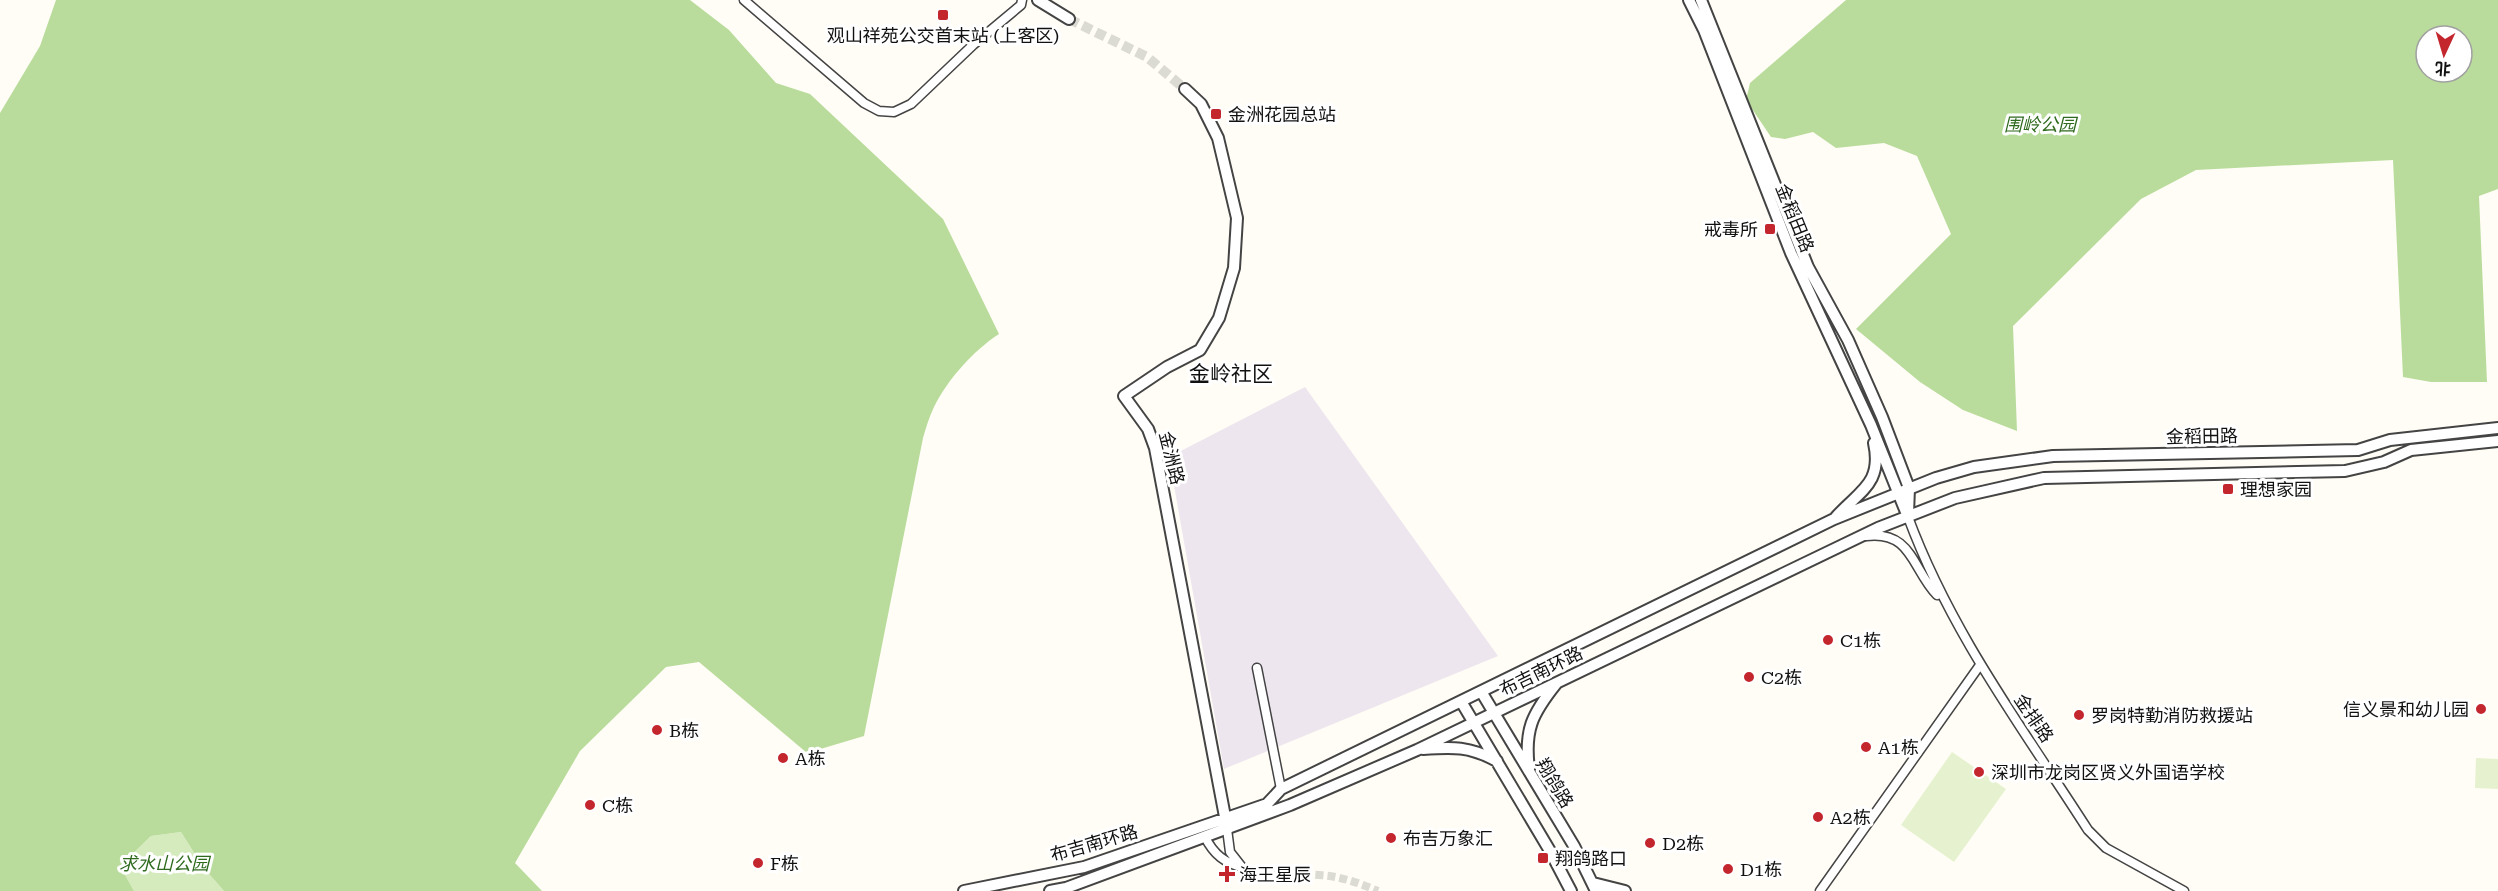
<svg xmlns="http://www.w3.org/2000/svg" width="2498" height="891" viewBox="0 0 2498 891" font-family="'Roboto Serif','Noto Sans SC',serif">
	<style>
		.industrial { fill: #eee6ef }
		.green { fill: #d5ebbd }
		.forest { fill: #b9dc9c; fill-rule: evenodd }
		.pitch { fill: #e6f2cf }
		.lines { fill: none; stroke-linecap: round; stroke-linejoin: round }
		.minor-tunnel { stroke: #dbdad3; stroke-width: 8; stroke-dasharray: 8 4; stroke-linecap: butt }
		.tertiary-tunnel { stroke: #dbdad3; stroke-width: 10; stroke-dasharray: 10 5; stroke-linecap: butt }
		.minor-casing { stroke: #444; stroke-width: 11 }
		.tertiary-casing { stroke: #444; stroke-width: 14 }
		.minor { stroke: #fff; stroke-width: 8 }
		.tertiary { stroke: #fff; stroke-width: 10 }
		.poi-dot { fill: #c4262e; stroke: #fff; stroke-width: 2 }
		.labels { text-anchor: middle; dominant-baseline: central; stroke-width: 6; stroke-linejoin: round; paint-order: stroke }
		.poi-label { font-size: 18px; fill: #111; stroke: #fff; text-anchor: start }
		.park-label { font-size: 18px; font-style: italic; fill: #2f6b1f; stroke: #fff }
		.street-label { font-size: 18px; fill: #111; stroke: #fff }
		.quarter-label { font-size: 21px; fill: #111; stroke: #fff }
	</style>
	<rect width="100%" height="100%" fill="#fffdf5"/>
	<path class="industrial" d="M1305,387L1498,656L1224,769L1169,457Z"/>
	<path class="green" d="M181,832L203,867L224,891H134L120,866L151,836Z"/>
	<path class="forest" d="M56,0H690L729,30L776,83L810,94L943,219L999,334C973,351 948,379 934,407C929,417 926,428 923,438L864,736L807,753L699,662L666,667L580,751L515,863L542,891H224L203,867L181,832L151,836L120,866L134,891H0V113L40,46Z
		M1846,0H2498V189L2479,196L2487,382H2431L2403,377L2393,160L2196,170L2141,199L2013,326L2017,431L1963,410L1920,382L1856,329L1951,234L1917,156L1884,143L1836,148L1813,132L1785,139L1771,137L1746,100L1750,83ZM2426,36H2462V72H2426Z"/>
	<path class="pitch" d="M1952,752L2006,789L1954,862L1901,825Z
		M2476,758L2498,759V789L2475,788Z"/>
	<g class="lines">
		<path class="minor-tunnel" d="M1244,868C1270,876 1293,873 1319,875C1340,876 1359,883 1378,891"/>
		<path class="tertiary-tunnel" d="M1069,19L1147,57L1185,89"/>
		<g class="minor-casing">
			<path id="minor" d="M744,0L864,103L879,111L894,112L911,104L973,45L1021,5L1022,0
				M1908,517C1951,633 2022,727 2088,830L2106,848L2184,891
				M1866,536C1912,530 1912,569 1937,595
				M1257,668L1281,789
				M1227,829L1230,852L1241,866
				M1205,837C1214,855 1225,863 1244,868
				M1820,891L1980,665"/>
		</g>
		<g class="tertiary-casing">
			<path id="tertiary" d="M1038,0L1069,19
				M1689,0L1704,30L1791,253L1871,425L1908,517
				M1701,0L1808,267L1848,340L1882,417L1909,488L1908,514
				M1185,89L1201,104L1218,138L1237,218L1234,268L1219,318L1200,350L1167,367L1124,396L1148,429L1155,448L1226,822
				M1836,517C1859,491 1883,484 1874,443
				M1482,693L1574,846L1596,891
				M1462,703L1550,851L1571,891
				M1423,749C1453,747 1469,746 1497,761
				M1529,769C1524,730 1532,714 1556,684
				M1593,883L1625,891
				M964,891L1084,867L1267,804L1281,789L1834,519L1936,478L1974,467L2053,456L2358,450L2390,440L2498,428
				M1050,891L1066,888L1290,805L1417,750L1878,528L1955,498L2044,478L2345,471L2384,462L2411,450L2498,441"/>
		</g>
		<use href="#minor" class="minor"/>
		<use href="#tertiary" class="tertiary"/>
	</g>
	<g class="poi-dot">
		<rect x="937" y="9" width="12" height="12" rx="3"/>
		<rect x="1210" y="108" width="12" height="12" rx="3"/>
		<rect x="1764" y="223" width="12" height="12" rx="3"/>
		<rect x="2222" y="483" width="12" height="12" rx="3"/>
		<circle cx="1828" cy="640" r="6"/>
		<circle cx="1749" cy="677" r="6"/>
		<circle cx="2481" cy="709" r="6"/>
		<circle cx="2079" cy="715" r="6"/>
		<circle cx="657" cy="730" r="6"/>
		<circle cx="1866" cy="747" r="6"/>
		<circle cx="783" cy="758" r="6"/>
		<circle cx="1979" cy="772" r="6"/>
		<circle cx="590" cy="805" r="6"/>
		<circle cx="1818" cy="817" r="6"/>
		<circle cx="1391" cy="838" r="6"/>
		<circle cx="1650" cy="843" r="6"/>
		<rect x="1537" y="852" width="12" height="12" rx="3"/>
		<circle cx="758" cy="863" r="6"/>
		<circle cx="1728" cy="869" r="6"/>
		<path d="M1224 865h6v6h6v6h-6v6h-6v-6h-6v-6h6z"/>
	</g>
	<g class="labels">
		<g class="poi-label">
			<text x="943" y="35" text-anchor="middle">观山祥苑公交首末站 (上客区)</text>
			<text x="1228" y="114">金洲花园总站</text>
			<text x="1758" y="229" text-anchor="end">戒毒所</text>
			<text x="2240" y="489">理想家园</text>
			<text x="1840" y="640">C1栋</text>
			<text x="1761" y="677">C2栋</text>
			<text x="2469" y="709" text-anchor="end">信义景和幼儿园</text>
			<text x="2091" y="715">罗岗特勤消防救援站</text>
			<text x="669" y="730">B栋</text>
			<text x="1878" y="747">A1栋</text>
			<text x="795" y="758">A栋</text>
			<text x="1991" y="772">深圳市龙岗区贤义外国语学校</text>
			<text x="602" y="805">C栋</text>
			<text x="1830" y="817">A2栋</text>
			<text x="1403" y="838">布吉万象汇</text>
			<text x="1662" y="843">D2栋</text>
			<text x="1555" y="858">翔鸽路口</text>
			<text x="770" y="863">F栋</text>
			<text x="1740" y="869">D1栋</text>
			<text x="1239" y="874">海王星辰</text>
		</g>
		<g class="park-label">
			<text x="2040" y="124">围岭公园</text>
			<text x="164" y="863">求水山公园</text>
		</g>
		<g class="street-label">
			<text transform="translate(1795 218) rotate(68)">金稻田路</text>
			<text transform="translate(2202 436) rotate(-1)">金稻田路</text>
			<text transform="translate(1172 458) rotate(76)">金洲路</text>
			<text transform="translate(1541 671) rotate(-26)">布吉南环路</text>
			<text transform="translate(2034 718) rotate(56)">金排路</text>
			<text transform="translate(1555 783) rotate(59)">翔鸽路</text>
			<text transform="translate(1094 843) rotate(-16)">布吉南环路</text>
		</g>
		<g class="quarter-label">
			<text x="1231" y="374">金岭社区</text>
		</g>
	</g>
	<g transform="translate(2444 54) rotate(184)"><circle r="28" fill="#ffffff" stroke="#a0a0a0" stroke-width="1.5"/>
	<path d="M0-4.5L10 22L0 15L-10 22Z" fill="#c4262e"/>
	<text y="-9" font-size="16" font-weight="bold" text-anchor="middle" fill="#111111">北</text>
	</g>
</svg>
